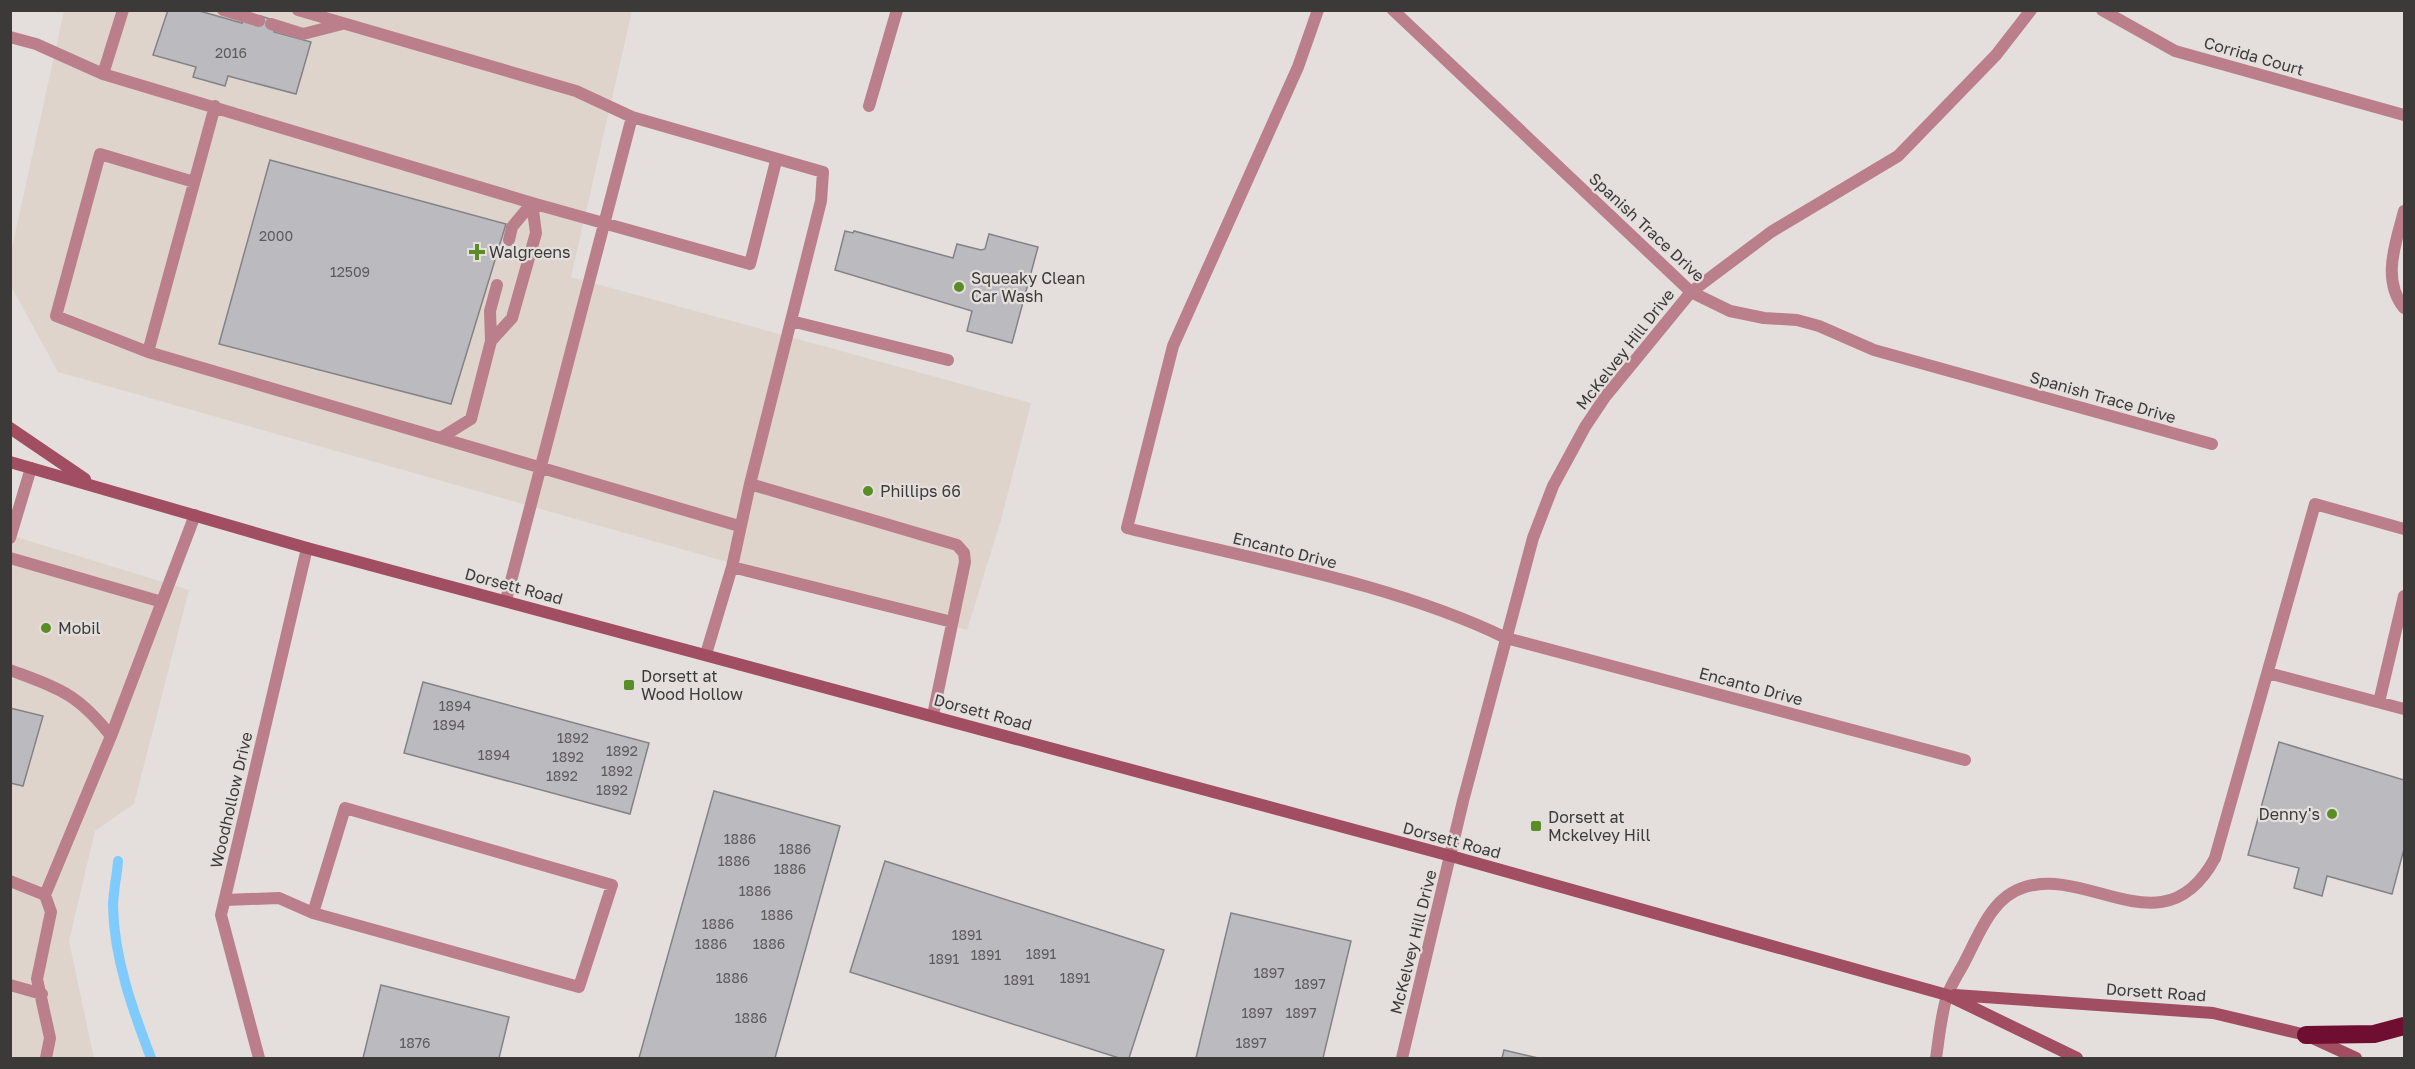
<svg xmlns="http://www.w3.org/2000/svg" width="2415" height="1069" viewBox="0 0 2415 1069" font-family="'Golos Text',sans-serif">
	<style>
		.built { fill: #ded4cb }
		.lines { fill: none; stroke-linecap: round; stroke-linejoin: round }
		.stream { stroke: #7fcbfd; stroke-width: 10 }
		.building { fill: #bbbabf; stroke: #838387; stroke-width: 1.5 }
		.service { stroke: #ba7f8b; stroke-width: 12 }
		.minor { stroke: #ba7f8b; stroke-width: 12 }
		.secondary { stroke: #a14e63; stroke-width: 12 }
		.motorway { stroke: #700e32; stroke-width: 18 }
		.poi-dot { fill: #598d25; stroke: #e4dfdc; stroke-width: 2 }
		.labels { text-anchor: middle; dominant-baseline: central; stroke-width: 4.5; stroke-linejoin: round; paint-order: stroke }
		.number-label { font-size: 14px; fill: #5c5a5a }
		.street-label { font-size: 16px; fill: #3c3a39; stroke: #e4dfdc }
		.poi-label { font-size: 16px; fill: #3c3a39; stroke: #e4dfdc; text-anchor: start }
	</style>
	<rect width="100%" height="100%" fill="#e4dfdc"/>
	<path class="built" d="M64,11H632L571,277L1031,403L1001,520L967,630L58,372L11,286V252Z
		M10,535L189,590L134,804L95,831L69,941L94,1058H11Z"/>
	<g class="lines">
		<path class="stream" d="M118,861C117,876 113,892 113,907C114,958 133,1011 151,1058"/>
	</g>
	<path class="building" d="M168,10H196L242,23L243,20L261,16L273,20L274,32L311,42L296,94L228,76L225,86L193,77L196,67L153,55Z
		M270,160L506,224L451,404L219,344Z
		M845,231L853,233L854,231L953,258L957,244L981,250L985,249L989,234L1038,247L1012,343L967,331L972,311L835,270Z
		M423,682L649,743L630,814L404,753Z
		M10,708L43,716L23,786L10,783Z
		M2279,742L2404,780V849L2392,894L2327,876L2322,896L2294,888L2299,868L2248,855Z
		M714,791L840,826L775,1058H639Z
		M885,861L1164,950L1129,1058H1119L850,972Z
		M1231,913L1351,941L1323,1058H1196Z
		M381,985L509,1017L499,1058H363Z
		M1504,1050L1538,1058H1502Z"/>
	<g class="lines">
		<path class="service" d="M223,10L259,21
			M298,10L576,91L632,117L823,172L821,201L750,484
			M271,24L303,34L342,24
			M10,37L36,44L103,74L123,10
			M103,74L532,203L750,264L776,161
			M215,106L148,352L739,526
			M509,240L512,227L532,203
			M791,321L948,360
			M491,341L512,318L536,233L532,203
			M148,352L56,316L100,154L194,182
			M442,437L471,419L491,341L490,311L497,285
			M10,538L31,468
			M10,558L162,602
			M732,567L952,622
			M506,600L632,117
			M706,654L732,567L750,484L957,545L964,553L965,562L933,715
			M10,670C60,689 77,693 111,736L45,895
			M2268,673L2404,709
			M2379,702L2404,596
			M111,736L195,515
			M10,881L45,895L51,912L37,979L50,1038L46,1058
			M225,900L279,898L313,913L345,808L612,885L579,987L313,913
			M10,985L42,994
			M1936,1058C1939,1038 1941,1015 1947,996C1951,984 1959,973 1964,963C1979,935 1991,897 2025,887C2091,867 2165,951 2215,858L2315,504L2404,529"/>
		<path class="minor" d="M1318,10L1298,67L1173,346L1127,528C1250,559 1393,583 1506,638L1965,760
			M1393,10L1691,292L1730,311L1764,318L1797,320L1819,326L1874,350L2212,444
			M2102,10L2175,51L2404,115
			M869,106L897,10
			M2404,211C2396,243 2381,279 2404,308
			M259,1058L221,915L307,548
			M1402,1058L1463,801L1533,538L1553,486L1585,427L1605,397L1691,292L1771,232L1898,156L1996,55L2031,10"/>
		<path class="secondary" d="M10,428L85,479
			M10,462L307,548L1451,856L1947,995L2077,1058
			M1955,995L2213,1013L2306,1035L2356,1058"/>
		<path class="motorway" d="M2306,1035L2374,1034L2404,1026"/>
	</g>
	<g class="poi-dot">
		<path d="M474 243h6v6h6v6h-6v6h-6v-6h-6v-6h6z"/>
		<circle cx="959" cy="287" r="6"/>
		<circle cx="868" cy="491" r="6"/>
		<circle cx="46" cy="628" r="6"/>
		<rect x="623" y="679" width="12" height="12" rx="3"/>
		<circle cx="2332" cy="814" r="6"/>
		<rect x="1530" y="820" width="12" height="12" rx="3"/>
	</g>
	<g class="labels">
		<g class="number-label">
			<text x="231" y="52">2016</text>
			<text x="276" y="235">2000</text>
			<text x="350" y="271">12509</text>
			<text x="455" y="705">1894</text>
			<text x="449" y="724">1894</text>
			<text x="573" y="737">1892</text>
			<text x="622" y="750">1892</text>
			<text x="494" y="754">1894</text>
			<text x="568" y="756">1892</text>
			<text x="617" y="770">1892</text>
			<text x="562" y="775">1892</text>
			<text x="612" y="789">1892</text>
			<text x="740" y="838">1886</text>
			<text x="795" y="848">1886</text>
			<text x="734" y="860">1886</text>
			<text x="790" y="868">1886</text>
			<text x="755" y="890">1886</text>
			<text x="777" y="914">1886</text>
			<text x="718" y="923">1886</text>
			<text x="967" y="934">1891</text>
			<text x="711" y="943">1886</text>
			<text x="769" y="943">1886</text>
			<text x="1041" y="953">1891</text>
			<text x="986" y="954">1891</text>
			<text x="944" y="958">1891</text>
			<text x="1269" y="972">1897</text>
			<text x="732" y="977">1886</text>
			<text x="1075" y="977">1891</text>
			<text x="1019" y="979">1891</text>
			<text x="1310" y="983">1897</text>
			<text x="1257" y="1012">1897</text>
			<text x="1301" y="1012">1897</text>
			<text x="751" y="1017">1886</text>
			<text x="415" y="1042">1876</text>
			<text x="1251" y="1042">1897</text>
		</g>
		<g class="street-label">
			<text transform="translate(2254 56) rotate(16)">Corrida Court</text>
			<text transform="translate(1647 227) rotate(43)">Spanish Trace Drive</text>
			<text transform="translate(1625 349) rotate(-52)">McKelvey Hill Drive</text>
			<text transform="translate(2103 397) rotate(16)">Spanish Trace Drive</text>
			<text transform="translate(1285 550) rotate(14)">Encanto Drive</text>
			<text transform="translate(514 586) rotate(15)">Dorsett Road</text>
			<text transform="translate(1751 686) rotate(15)">Encanto Drive</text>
			<text transform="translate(983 712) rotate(15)">Dorsett Road</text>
			<text transform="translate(231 800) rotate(-77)">Woodhollow Drive</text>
			<text transform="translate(1452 840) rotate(15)">Dorsett Road</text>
			<text transform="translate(1413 942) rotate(-76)">McKelvey Hill Drive</text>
			<text transform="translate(2156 992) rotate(4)">Dorsett Road</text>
		</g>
		<g class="poi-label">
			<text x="489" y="252">Walgreens</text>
			<text x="971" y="278">Squeaky Clean<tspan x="971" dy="18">Car Wash</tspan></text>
			<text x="880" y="491">Phillips 66</text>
			<text x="58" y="628">Mobil</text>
			<text x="641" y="676">Dorsett at<tspan x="641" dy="18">Wood Hollow</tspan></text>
			<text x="2320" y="814" text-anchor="end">Denny's</text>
			<text x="1548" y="817">Dorsett at<tspan x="1548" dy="18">Mckelvey Hill</tspan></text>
		</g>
	</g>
	<rect width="2415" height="1069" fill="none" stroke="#3c3a39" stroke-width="24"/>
</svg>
